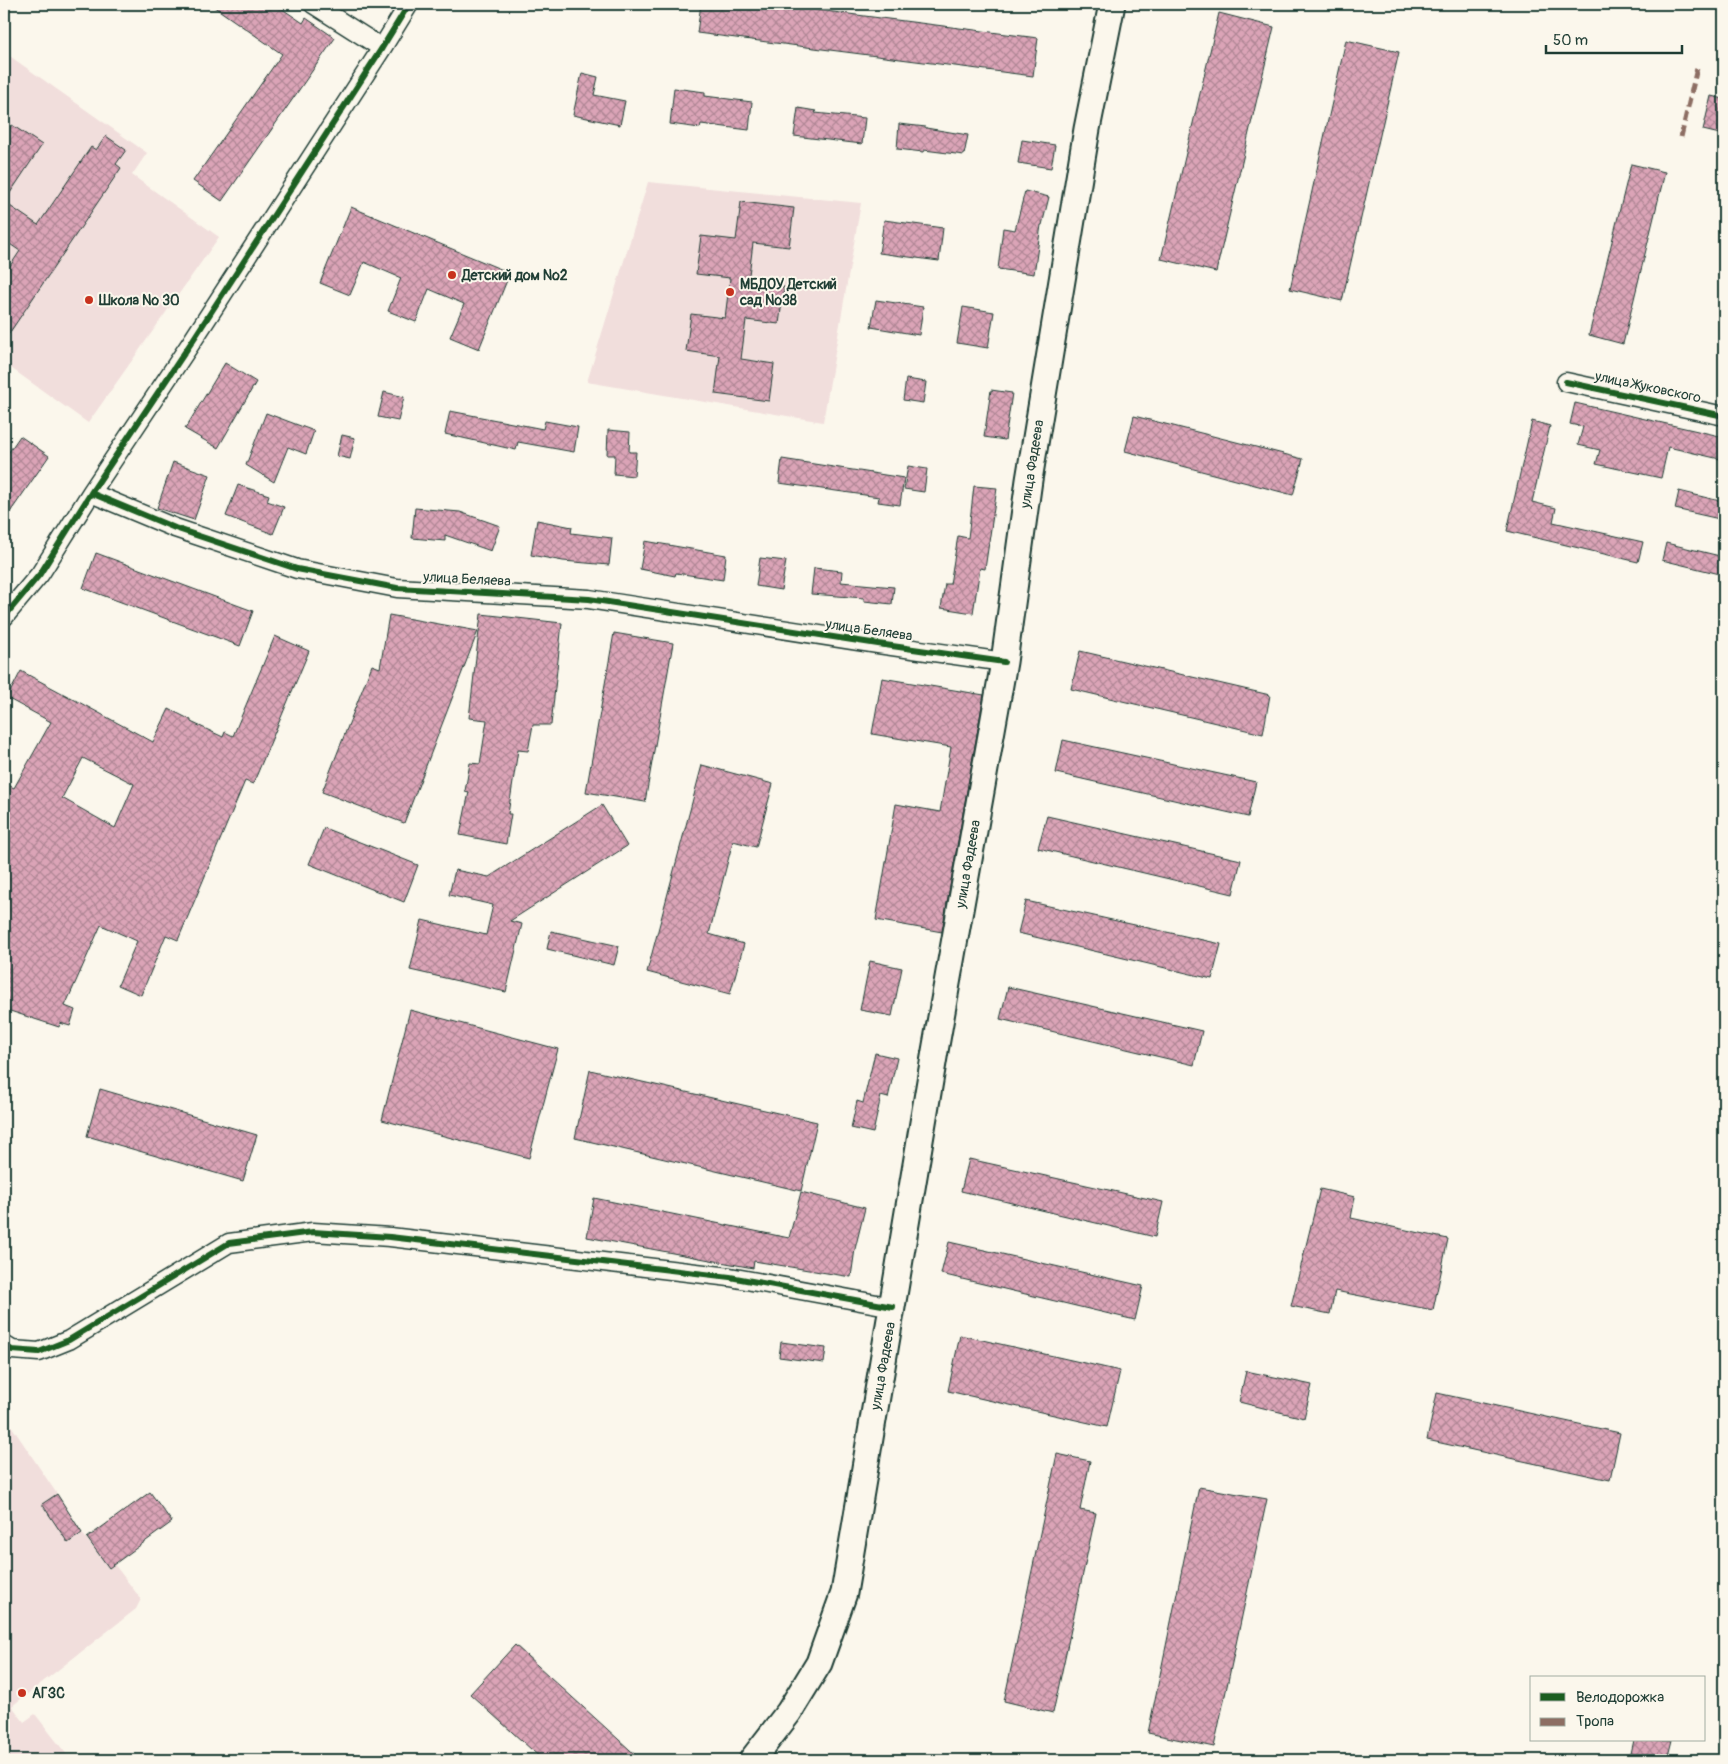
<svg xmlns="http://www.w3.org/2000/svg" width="1728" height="1764" viewBox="0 0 1728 1764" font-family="Pangolin,sans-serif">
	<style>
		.built { fill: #f1dedc }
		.building { fill: url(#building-cross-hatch); stroke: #1f3d34; fill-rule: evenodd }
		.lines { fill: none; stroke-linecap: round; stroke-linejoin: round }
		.street-casing { stroke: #1f3d34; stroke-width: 21 }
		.secondary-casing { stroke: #1f3d34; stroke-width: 29 }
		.street { stroke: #fbf7ec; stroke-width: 18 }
		.secondary { stroke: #fbf7ec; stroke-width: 25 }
		.quiet { stroke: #8d6e63; stroke-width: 5; stroke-dasharray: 10 5; stroke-linecap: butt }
		.cycleway-casing { stroke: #fbf7ec; stroke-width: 9 }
		.cycleway { stroke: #1b5e20; stroke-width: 6 }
		.poi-dot { fill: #c8321e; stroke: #fbf7ec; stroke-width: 2 }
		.labels { text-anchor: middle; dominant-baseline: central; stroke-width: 4; stroke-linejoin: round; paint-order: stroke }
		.poi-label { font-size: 14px; font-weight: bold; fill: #1f3d34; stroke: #fbf7ec; text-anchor: start }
		.street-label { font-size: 14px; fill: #1f3d34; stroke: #fbf7ec }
	</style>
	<defs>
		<pattern id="building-cross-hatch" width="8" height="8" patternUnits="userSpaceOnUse" patternTransform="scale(1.25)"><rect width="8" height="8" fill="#dba4b7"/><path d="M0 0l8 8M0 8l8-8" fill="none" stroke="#b18796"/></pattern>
	</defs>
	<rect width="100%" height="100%" fill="#fbf7ec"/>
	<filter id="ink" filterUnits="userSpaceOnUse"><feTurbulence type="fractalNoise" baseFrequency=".02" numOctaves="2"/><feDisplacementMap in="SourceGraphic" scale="10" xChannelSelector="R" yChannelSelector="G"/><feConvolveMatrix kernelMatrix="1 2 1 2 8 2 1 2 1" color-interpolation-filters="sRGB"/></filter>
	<g filter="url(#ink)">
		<path class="built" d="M4,52L147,153L132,175L219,237L88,423L4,363Z
			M648,182L861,203L823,422L587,382Z
			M4,1415L57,1494L42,1504L67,1542L82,1533L109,1568L114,1564L141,1599L136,1609L12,1706L24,1722L35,1714L71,1760H4Z"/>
		<path class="building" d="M210,4H275L303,23L306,18L335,38L222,201L193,181L282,54Z
			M701,4H770L1038,38L1033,76L697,33Z
			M1219,13L1274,27L1216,272L1161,259Z
			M1346,40L1399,52L1342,301L1290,289Z
			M582,73L598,77L594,95L625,101L620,125L573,115Z
			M674,88L705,92V96L752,102L749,130L701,124L700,128L670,124Z
			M1711,96L1724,99V135L1703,130Z
			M798,108L816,111L815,113L865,118L862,144L794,136Z
			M899,124L926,127V128L968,135L964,155L924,150L923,152L897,149Z
			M12,125L42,145L4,202L38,225L91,147L96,150L106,136L126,150L116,164L121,168L4,341V275L20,251L4,240V136Z
			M1022,140L1055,145L1051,168L1018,163Z
			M1631,164L1665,172L1623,344L1589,335Z
			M1025,191L1049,197L1042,225H1041L1034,274L998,269L1003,228L1015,230Z
			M741,202L794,208L789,247L753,243L748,283L784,287L779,324L746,320L741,359L774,364L769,401L715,394L720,356L686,351L691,314L725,318L730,278L696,274L701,236L736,240Z
			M351,207L510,273L479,349L450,337L464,304L429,289L416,322L388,311L401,278L364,262L350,295L320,283Z
			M884,220L943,228L939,261L879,253Z
			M876,300L923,307L919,335L871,327Z
			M963,307L994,312L988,348L957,343Z
			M225,363L256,382L218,448L185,429Z
			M906,379L926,382L923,403L903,400Z
			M991,390L1012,393L1005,440L984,437Z
			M384,392L404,397L398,421L378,417Z
			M1575,403L1724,437V460L1668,447L1661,478L1596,464L1600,450L1578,445L1583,427L1570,424Z
			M450,411L543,429L545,421L578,427L574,452L518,442L516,450L445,434Z
			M266,413L314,431L306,454L288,447L274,482L246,465Z
			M1134,416L1303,459L1293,495L1125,451Z
			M1532,421L1550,426L1532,502L1556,508L1553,522L1643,542L1638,562L1507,531Z
			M608,430L630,432L629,452H636L634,476L614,474L615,455H607Z
			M342,435L355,438L350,459L337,456Z
			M20,436L49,456L4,521V459Z
			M782,459L904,478L900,505L878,502L879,497L779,483Z
			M173,462L210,475L194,520L157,508Z
			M908,466L927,469L924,492L904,489Z
			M238,485L269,495L267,501L284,507L273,534L226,516Z
			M974,486L997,488L985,569L980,568L973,613L941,608L945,584H950L958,536L968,538Z
			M1679,491L1724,502V520L1675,509Z
			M415,508L460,512L500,526L491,551L445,535V541L412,538Z
			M537,520L572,527L571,533L612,538L609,565L563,561L531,555Z
			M645,541L726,555L723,580L676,573L675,576L640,569Z
			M1666,543L1724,557V575L1662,560Z
			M96,553L253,611L240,646L83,588Z
			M760,558L786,561L781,590L756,586Z
			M814,568L842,571L841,582L894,587L892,604L864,601V598L811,594Z
			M481,614L562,623L551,725H533L528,751L518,750L508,814H511L506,844L460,835L469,792L465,791L470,763L480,764L487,720L469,718Z
			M389,615L478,631L404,823L322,792L372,665L380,668Z
			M614,633L673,643L645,802L586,792Z
			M275,636L309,651L253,784L245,781L178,940L166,935L141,995L118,985L137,941L101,925L65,1006L75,1010L70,1026L60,1023L59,1027L4,1009V783L14,788L51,722L7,698L21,671L153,742L169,709L191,720V722L223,737L225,732L233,736ZM83,758L134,784L115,828L62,798Z
			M1080,651L1270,695L1263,734L1071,689Z
			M882,678L984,695L942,932L876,920L896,804L940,812L951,747L872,734Z
			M1063,740L1256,782L1248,817L1056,773Z
			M702,765L773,784L756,847L733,841L709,934L744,944L730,994L647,972Z
			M602,805L627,846L510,921L522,924L506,992L410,970L422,920L486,935L493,905L449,895L455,870L489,877Z
			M1047,816L1241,860L1233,894L1038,848Z
			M324,828L418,865L404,902L309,864Z
			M1026,901L1221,944L1212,979L1018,933Z
			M551,931L619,946L614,965L547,949Z
			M870,961L902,968L892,1016L860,1010Z
			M1008,987L1202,1031L1194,1065L1000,1019Z
			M410,1010L558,1049L529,1158L382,1120Z
			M875,1053L897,1058L888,1098L881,1096L873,1133L851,1128L857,1101L863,1103Z
			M590,1070L817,1122L801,1191L575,1138Z
			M100,1089L257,1135L243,1181L87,1136Z
			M969,1159L1163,1202L1155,1237L961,1191Z
			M1320,1189L1355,1197L1351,1218L1448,1239L1433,1310L1335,1291L1330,1314L1291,1306Z
			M801,1192L865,1208L855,1249L851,1277L754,1261L753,1268L587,1237L594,1198L789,1238Z
			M949,1242L1143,1286L1135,1320L941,1274Z
			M960,1335L1120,1371L1107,1427L948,1391Z
			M781,1342L826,1348L824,1363L779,1357Z
			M1246,1371L1312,1385L1304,1418L1239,1402Z
			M1437,1393L1620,1433L1610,1480L1427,1440Z
			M1057,1454L1090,1461L1080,1510L1096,1513L1053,1713L1004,1701Z
			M1199,1487L1267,1499L1214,1747L1148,1733Z
			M150,1492L172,1522L109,1568L87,1538Z
			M57,1494L82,1533L68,1543L42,1504Z
			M515,1645L641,1760H543L470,1694Z
			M1634,1740H1672L1667,1760H1641L1630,1758Z"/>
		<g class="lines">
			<g class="street-casing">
				<path id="street" d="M313,4L382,48
					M1566,382L1724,416
					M91,493L191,343L382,48L409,4
					M4,617L40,574L91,493L175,528L297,569L397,588L589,599L878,644L1004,662
					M4,1345L12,1350L39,1352L69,1340L229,1243L313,1232L390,1237L730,1277L893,1307"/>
			</g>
			<g class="secondary-casing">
				<path id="secondary" d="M752,1760L789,1712L819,1663L844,1593L935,1051L1004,662L1029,480L1087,129L1112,4"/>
			</g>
			<use href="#street" class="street"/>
			<use href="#secondary" class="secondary"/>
			<path class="quiet" d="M1681,137L1697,68"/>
			<g class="cycleway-casing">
				<path id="cycleway" d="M1566,382L1724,416
					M91,493L191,343L382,48L409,4
					M4,617L40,574L91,493L175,528L297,569L397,588L589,599L878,644L1004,662
					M4,1345L12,1350L39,1352L69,1340L229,1243L313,1232L390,1237L730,1277L893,1307"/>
			</g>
			<use href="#cycleway" class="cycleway"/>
		</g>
	</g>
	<g class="poi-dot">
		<circle cx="452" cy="275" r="5"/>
		<circle cx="730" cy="292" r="5"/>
		<circle cx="89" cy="300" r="5"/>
		<circle cx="22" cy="1693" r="5"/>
	</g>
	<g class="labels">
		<g class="poi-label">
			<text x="462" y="275">Детский дом №2</text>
			<text x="740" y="284">МБДОУ Детский<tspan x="740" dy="16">сад №38</tspan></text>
			<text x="99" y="300">Школа № 30</text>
			<text x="32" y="1693">АГЗС</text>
		</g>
		<g class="street-label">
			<text transform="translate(1648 387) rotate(12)">улица Жуковского</text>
			<text transform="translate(1032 464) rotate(-81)">улица Фадеева</text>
			<text transform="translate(467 579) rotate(3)">улица Беляева</text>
			<text transform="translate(869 630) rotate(8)">улица Беляева</text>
			<text transform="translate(968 864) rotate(-80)">улица Фадеева</text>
			<text transform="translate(883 1366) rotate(-80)">улица Фадеева</text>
		</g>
	</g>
	<rect width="1728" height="1764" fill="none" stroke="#fbf7ec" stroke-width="20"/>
	<rect x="10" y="10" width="1708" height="1744" fill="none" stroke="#1f3d34" stroke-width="2" filter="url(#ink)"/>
	<rect x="1530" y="1676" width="175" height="65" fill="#fbf7ec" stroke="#a3ada2"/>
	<rect x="1540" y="1693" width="25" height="8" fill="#1b5e20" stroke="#a3ada2"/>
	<text x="1576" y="1702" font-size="15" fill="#1f3d34">Велодорожка</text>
	<rect x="1540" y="1718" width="25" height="8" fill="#8d6e63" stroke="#a3ada2"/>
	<text x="1576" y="1726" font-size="15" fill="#1f3d34">Тропа</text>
	<path d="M1546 45v8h136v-8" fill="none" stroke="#1f3d34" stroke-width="2.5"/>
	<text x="1553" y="45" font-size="15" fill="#1f3d34" stroke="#fbf7ec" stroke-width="4" paint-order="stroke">50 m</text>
</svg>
